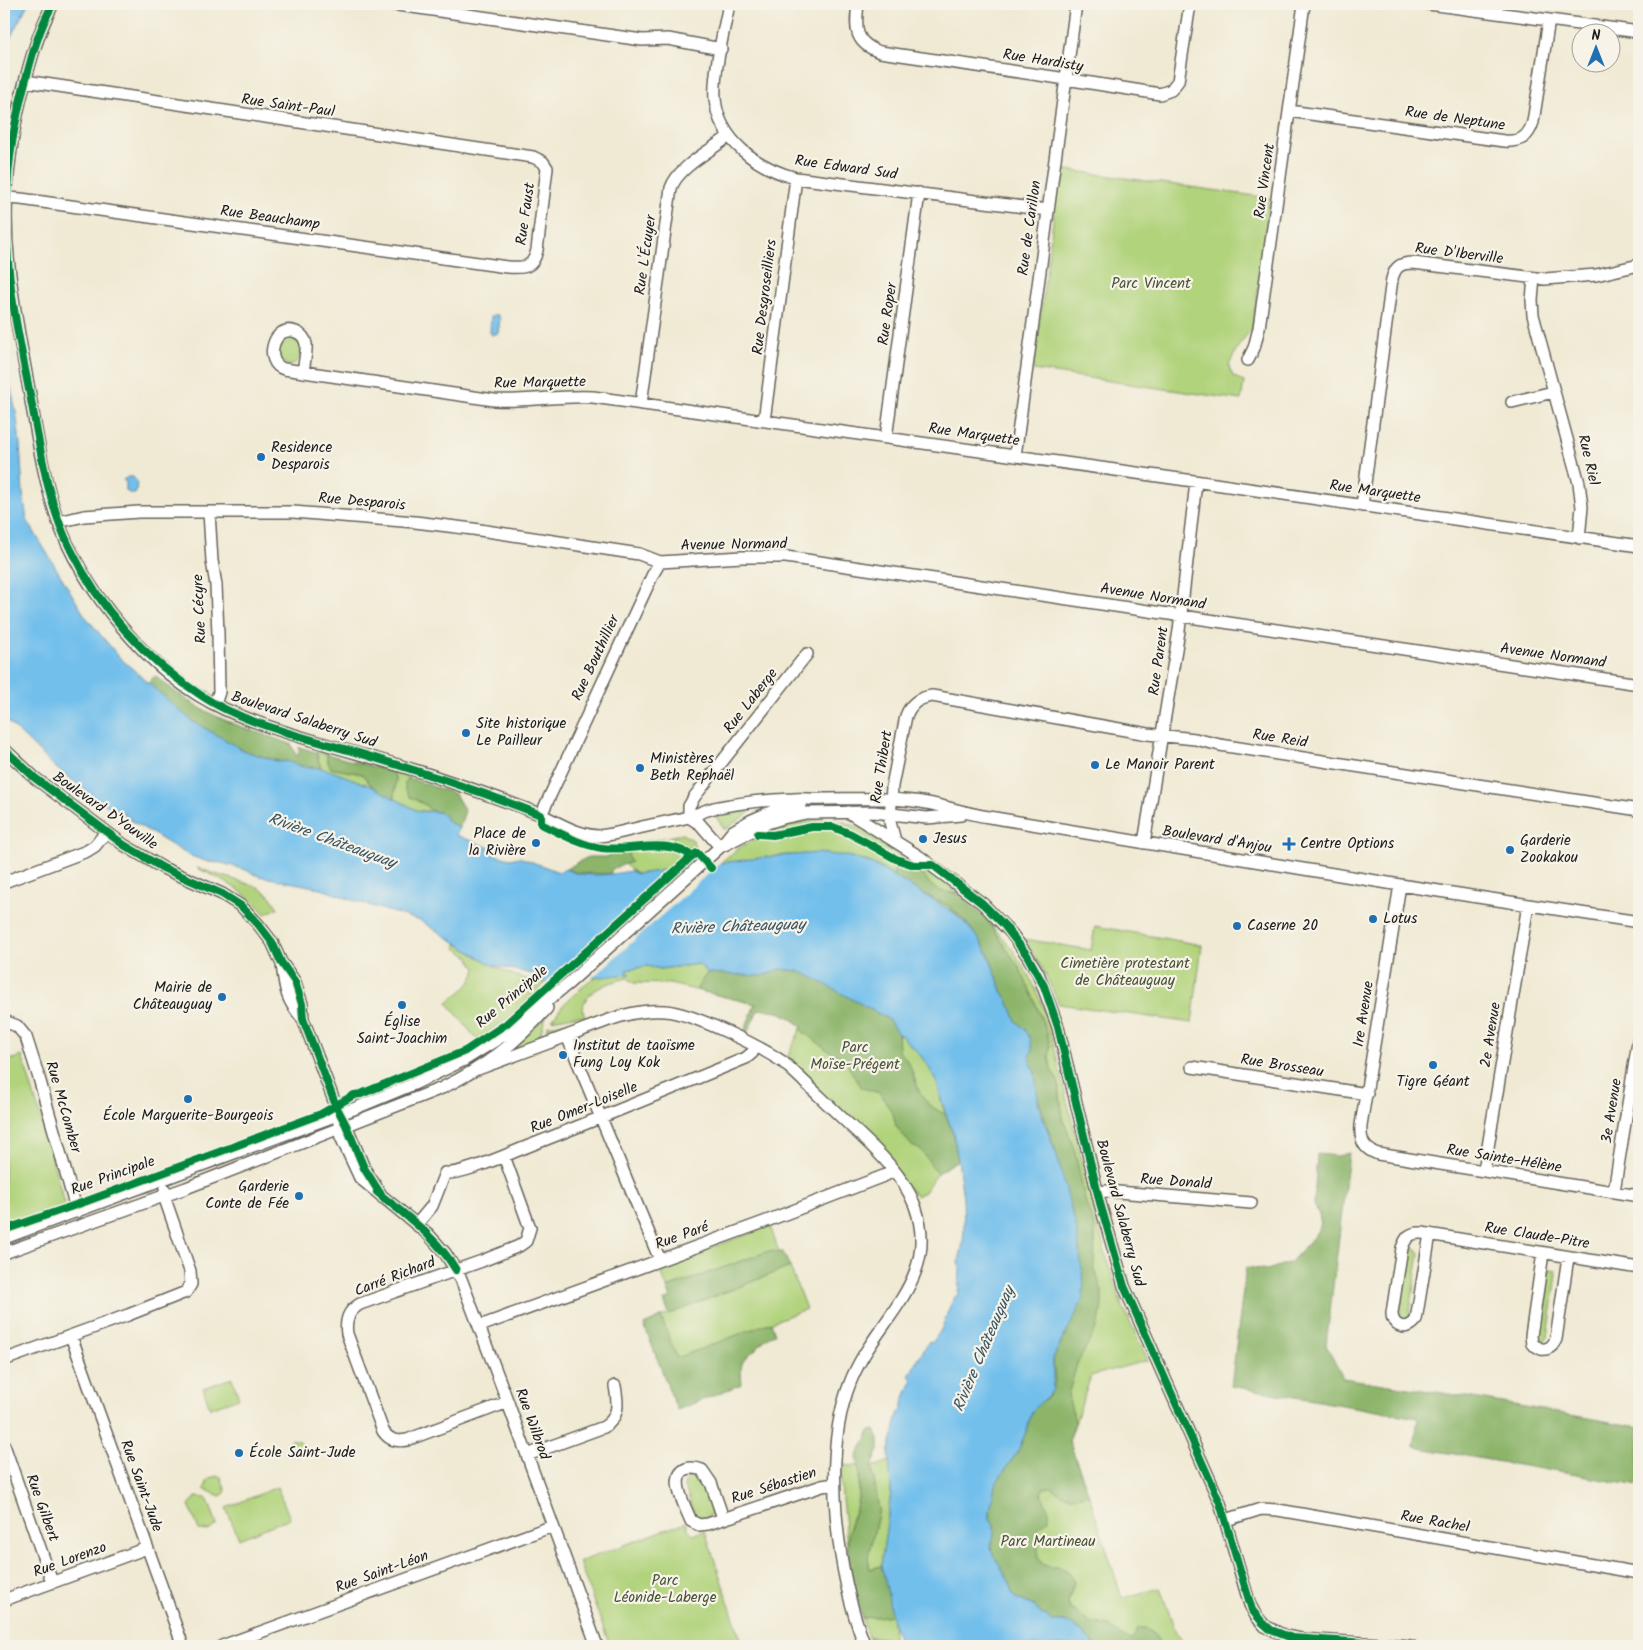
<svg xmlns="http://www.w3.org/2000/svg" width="1643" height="1650" viewBox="0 0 1643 1650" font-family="Kalam,sans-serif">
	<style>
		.green { fill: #b1d37b; stroke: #66784c }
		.forest { fill: #8cb56b; stroke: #546844 }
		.water { fill: #72bfec; stroke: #476e84 }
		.pier { fill: #f0ead4 }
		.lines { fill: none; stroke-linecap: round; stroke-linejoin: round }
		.minor-casing { stroke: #66645c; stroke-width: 14 }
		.minor { stroke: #fff; stroke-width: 11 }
		.cycleway-casing { stroke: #f7f3e8; stroke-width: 11 }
		.cycleway { stroke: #00873e; stroke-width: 8 }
		.poi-dot { fill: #1f6fb2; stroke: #f7f3e8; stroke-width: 2 }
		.labels { text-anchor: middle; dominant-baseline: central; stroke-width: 4.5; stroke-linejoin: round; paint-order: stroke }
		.street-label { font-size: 15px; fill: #1c1c1c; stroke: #f7f3e8 }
		.park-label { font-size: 15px; fill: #495338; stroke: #f7f3e8 }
		.poi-label { font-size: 15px; fill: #1c1c1c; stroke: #f7f3e8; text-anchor: start }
		.water-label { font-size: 16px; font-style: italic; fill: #3a5565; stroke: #f7f3e8 }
	</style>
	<rect width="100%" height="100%" fill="#f7f3e8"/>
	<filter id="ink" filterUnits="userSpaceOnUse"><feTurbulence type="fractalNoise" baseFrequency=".02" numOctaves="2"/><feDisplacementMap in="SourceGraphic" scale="10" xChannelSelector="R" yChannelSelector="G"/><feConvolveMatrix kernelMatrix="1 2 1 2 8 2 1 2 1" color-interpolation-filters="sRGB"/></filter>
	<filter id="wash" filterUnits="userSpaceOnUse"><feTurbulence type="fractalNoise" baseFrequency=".0096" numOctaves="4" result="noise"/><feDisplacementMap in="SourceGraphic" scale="20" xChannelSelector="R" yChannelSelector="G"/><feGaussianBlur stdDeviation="1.12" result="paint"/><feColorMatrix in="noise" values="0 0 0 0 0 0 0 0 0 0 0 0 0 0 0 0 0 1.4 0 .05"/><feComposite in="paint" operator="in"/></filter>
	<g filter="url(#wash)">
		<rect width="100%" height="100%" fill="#f0ead4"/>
		<path class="green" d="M1060,169L1270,198L1253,327L1239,345L1229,365L1230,370L1233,376L1244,382L1241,400L1033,370Z
			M289,336L298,339C304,349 302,361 290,366L279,361L278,351L281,340Z
			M316,752L327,754V760L331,768L362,774L373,787L321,768Z
			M392,772L409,778L405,783L417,801L424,804L432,811H418L394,798L396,779Z
			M748,810L749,813L726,829H724L715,815Z
			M824,820L844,822L860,828L917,868C933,874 946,884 959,894L949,892V906L966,924L952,911L917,892L881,868L867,861L847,856L785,855L719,864C752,835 780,824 824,820Z
			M682,834L693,840L695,849L668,844L644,843V842Z
			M656,848L676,850L684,855L685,859L672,870L636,874L624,864L630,862L628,856L630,850Z
			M197,868L258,887L270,896L278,908L265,914C247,892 223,880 197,868Z
			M987,920L1014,951L1033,983L1042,1004L1052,1038L1095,1215L1109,1266L1122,1305L1148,1360L1091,1376L1069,1441L1089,1495L1122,1598L1160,1588L1176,1632L1186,1646L1096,1645L991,1499L1095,1245V1229L1085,1200L1075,1152L1063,1118L1058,1081L1051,1070L1049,1055L1050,1046L1047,1033L1034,999L1019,967Z
			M1095,926L1202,945L1192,1023L1059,1004L1044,971L1024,939L1091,950Z
			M456,943C485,961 511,979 546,983L508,1018L477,1040L447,1002C460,992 474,985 476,967L473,965L469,957L456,948Z
			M699,964L704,969L740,974L902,1036C912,1047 924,1058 932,1071C938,1082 939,1093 942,1104C948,1123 954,1141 958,1160L937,1173L924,1192L916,1196L787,1058L802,1026C789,1016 774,1007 758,1010L747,1033L744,1032L755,1004L670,984L633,983L628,978C610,982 575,992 585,1017L574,1016L552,1020L563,1005L593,977L629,974L626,970L647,966L660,969Z
			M546,1016L541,1032L543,1041L508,1053Z
			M576,1020L582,1022L562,1031L557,1036L546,1040L545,1033L548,1025H553Z
			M22,1056L45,1131L65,1206L4,1227V1062Z
			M770,1226L779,1252L769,1251L667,1288L659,1267Z
			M1415,1248L1419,1251V1254L1409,1317L1404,1320L1400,1317V1313L1410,1251V1249Z
			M790,1267L806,1309L677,1359L661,1317Z
			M1551,1270L1556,1271L1557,1275L1548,1336L1545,1341H1541L1538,1336L1547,1275Z
			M232,1378L239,1398L210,1408L203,1388Z
			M291,1439L299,1441L302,1444L301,1453L298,1456L291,1454L288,1442Z
			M890,1461L891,1493L881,1566L870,1569L867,1558L879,1510L872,1467Z
			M840,1465L859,1466V1491L856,1509L850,1522L848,1553L842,1499Z
			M691,1475L698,1476L701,1479L712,1507L711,1515L705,1518L695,1515L684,1485L687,1478Z
			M218,1476L221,1477L226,1491L224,1494L220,1496L204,1489L209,1478Z
			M277,1487L290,1518L239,1539L226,1508Z
			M196,1497L207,1498L217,1524L209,1531L199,1530L189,1505Z
			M686,1522L688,1529L693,1534L705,1531L743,1646H610L579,1562Z
			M893,1613V1639L868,1637L862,1618L887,1616Z"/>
		<path class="forest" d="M155,676C173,690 192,705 214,715C238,727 265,735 291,744L296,755H299V747L316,752L321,768L301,766L286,761L281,762L245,751L192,721L147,683Z
			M327,754L392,772L396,779L394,798L386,796L373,787L362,774L331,768L327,760Z
			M409,778L455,794L465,811L459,828L446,820L445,816L440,812L432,811L424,804L410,797L405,789V783Z
			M630,850L628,856L631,862L612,869L610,874L578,873L566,869L588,857H607L613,851Z
			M902,866L913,868L922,873L931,885L940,891L959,894L987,920L1019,967L1034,999L1047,1033L1050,1046L1049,1055L1051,1070L1058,1081L1063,1118L1075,1152L1085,1200L1095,1229L1094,1267L1102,1291V1305L1100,1318L1096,1329L1077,1364L1068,1395L1075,1422L1069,1441L1089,1495C1071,1498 1066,1498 1051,1487L1044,1488L1041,1493L1049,1511V1519L1038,1527V1557L1042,1564L1050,1567H1060L1070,1574L1074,1582L1068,1603L1070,1609C1078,1612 1083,1618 1090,1622C1096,1625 1103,1623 1109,1626C1119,1632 1120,1638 1132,1640L1138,1628H1145L1153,1633L1162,1646H1098C1081,1636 1077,1619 1052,1622L1046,1616L1042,1615L1034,1606L1016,1598L1012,1593L1010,1583L991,1550V1542L994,1525L990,1518L991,1499L995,1484L1018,1451L1027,1429L1032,1411L1038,1404L1048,1397L1055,1382L1053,1358L1068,1331L1057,1156L1037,1096L1035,1072L1030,1061L1025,1029L1016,1021L1008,1001L1003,993L988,954L980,940L962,918L949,906L924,894L893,876L896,867Z
			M780,969L798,971L810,975L888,1019L893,1026L898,1034L899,1051L909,1063L919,1091L929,1105L946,1115L953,1133L958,1160L937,1173L921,1150L912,1146L896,1126L893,1114L880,1093L862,1088L849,1068L845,1058C828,1052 824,1048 811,1037C806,1033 801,1034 802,1026C789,1016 775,1007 758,1010L747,1033L744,1032L756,1004L696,990L707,973L763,976Z
			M1349,1153L1326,1345L1343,1378L1462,1396L1639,1427V1486L1414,1447L1418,1418L1231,1386L1246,1267L1267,1270L1291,1262L1315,1235L1321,1224L1319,1215L1314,1204L1317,1154L1338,1156Z
			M769,1251L783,1252L790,1267L669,1314L664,1301L671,1298L667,1288Z
			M661,1317L677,1358L771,1322L775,1334C766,1337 762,1343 756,1349C740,1362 740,1363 742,1384L677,1410L644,1325Z
			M875,1430L879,1438V1450L872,1467L879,1510L868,1558L870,1569L881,1566C887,1581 888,1597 893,1613L887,1616L862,1618C855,1593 846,1564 848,1538C849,1527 853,1518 856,1508C860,1492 861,1473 857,1457L870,1431Z
			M868,1637L893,1639L897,1646H873Z
			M1267,1639L1278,1645L1286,1646H1237Z"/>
		<path class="water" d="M4,4H28C20,20 8,38 5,56C4,62 6,67 4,72Z
			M494,315H498L500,319L498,333L492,335L490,333L491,316Z
			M4,353L17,418L20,444L23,494L27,520L85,616L120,658L192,721L245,751L280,762L286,761L301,766L321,768L332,771L373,787L418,811L439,812L445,816L446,820L459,828L456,835L490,848V851L496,855L510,859L519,857L559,872L566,869C584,879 612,874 631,871L636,874L766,857L817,853L847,856L873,864L952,911L966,924L980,940L988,954L1003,993L1008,1000L1016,1021L1025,1029L1030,1038L1033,1050L1030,1055V1061L1035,1072L1039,1107L1057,1156L1076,1227L1084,1285L1083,1298L1078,1310L1053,1358V1390L1032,1411L1027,1429L1018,1451L995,1485L990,1511V1518L994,1525V1534L991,1542V1550L1010,1583L1012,1593L1016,1598L1034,1606L1042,1615H1046L1052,1622C1080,1620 1079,1635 1098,1646H902C889,1625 890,1590 881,1566L891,1493L889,1451L898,1414L903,1408V1403L912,1380L909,1375L929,1341L933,1342C936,1337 940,1332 942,1328C946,1318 950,1301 958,1294L960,1270L959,1261L963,1243L964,1227L963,1199L958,1160L953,1133L942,1103L938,1086L931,1071L921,1056L902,1036L898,1034L888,1019L810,976L798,971L780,969L763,976L707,973L699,964L660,969L647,966L626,970L630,974L546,983L532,974L492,965L421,921L352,900L319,888L259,876L246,870L222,863L208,862L188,855L132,821L121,811L104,804L56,768L4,718Z
			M128,477H133L137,481L136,492L135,494H131L126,491V482L123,480Z"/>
		<path class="pier" d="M722,861L590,980L544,985L676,867Z"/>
	</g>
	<g filter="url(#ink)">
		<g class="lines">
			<g class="minor-casing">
				<path id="minor" d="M53,4C38,32 30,62 22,93C8,150 2,208 9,266C13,306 21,345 28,384C36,427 42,473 56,515C80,589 153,677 224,709C289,738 360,752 427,774C465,787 503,799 539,814C558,822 578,836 599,836C612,835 625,831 638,828C655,824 674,821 692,816C699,813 706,810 714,808C739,803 767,800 793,799C803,798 814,800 824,799C858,799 894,797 927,803C948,807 968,814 989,817L1400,885L1639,922
					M391,4L642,40L668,39L721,49
					M729,4C724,30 713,73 715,99C719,141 758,168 796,178L1048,210
					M858,4C855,28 854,43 880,52L1053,77L1160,94L1171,90L1178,81L1190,4
					M1429,4L1639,32
					M1289,111L1504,141C1520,142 1528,138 1533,122L1549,20
					M7,198L21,199L507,267C523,268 533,269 537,250L547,168L543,162L533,157L25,81
					M1534,278L1532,300L1533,315L1579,483L1582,507L1579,538
					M1248,360L1254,348L1259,328L1304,4
					M303,372C304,363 307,352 306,344C305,338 301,334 296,332C273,323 263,363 284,369L494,400C527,402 560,395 593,397L1208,483L1639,546
					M1512,402L1553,392
					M641,404L671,188C678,167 712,150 729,136
					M764,421L796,178
					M886,438L919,193
					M1015,456L1076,4
					M1362,506L1392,279C1395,267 1400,263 1413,263L1545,279L1596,275L1639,265
					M209,512L212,561L216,585L218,634L219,692L215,704
					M58,522L84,516L139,512H293L415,522L473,529L639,554L660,562L742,557H786L1639,684
					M4,749L35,778L124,845L163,868L222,894L241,906L258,924L272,942L281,962L295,982L302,1004L303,1019L336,1106L346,1125L364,1168L383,1198
					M848,812L920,857L983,904L1011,933L1027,955L1038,973L1058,1027L1100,1203L1124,1286L1220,1503L1250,1605L1256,1616L1265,1626L1285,1636L1301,1639L1411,1646
					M541,815L653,574L660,562
					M689,817V806L695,796L807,654
					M689,817L700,824L720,847
					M895,841L890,822L892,786L906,716C911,703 919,698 932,696L1148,734L1195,739L1220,745L1639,810
					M1144,843L1179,631L1196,482
					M724,845L767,823L783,818L806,813L874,812L927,818L961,815
					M4,882L87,851L95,846L106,832
					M1400,885L1361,1125C1360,1140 1363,1149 1378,1154L1639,1196
					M282,964C285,989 286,1000 303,1019
					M4,1021L17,1026L26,1037L39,1078L77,1212
					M567,1036L660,1260
					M1192,1067L1367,1094
					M478,1069C508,1058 537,1047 567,1036C599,1024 631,1008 665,1011C693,1013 759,1046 783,1062C802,1079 820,1097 838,1114C865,1140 902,1170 915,1206C942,1281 874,1320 850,1383C821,1456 837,1574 865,1646
					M339,1121V1128L341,1137L360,1178L428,1234L445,1253L461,1279L504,1392L597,1646
					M504,1156L530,1228L526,1241L519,1246L482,1261L360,1304C348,1311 345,1320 347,1334L383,1431C389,1440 396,1442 407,1440L508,1402
					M1484,1171L1528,905
					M1614,1191L1639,1036
					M1098,1192L1106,1191L1251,1203
					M417,1224L432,1206L445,1173C461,1175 504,1156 521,1149C596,1120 671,1089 746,1058L752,1053L755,1047
					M1430,1234L1416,1320C1407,1332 1392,1327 1392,1313L1402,1248C1406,1237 1410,1232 1422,1233L1639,1268
					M4,1238L356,1108L414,1084L464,1060L504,1035L569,983L720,847L733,831L750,821L775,810L801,804
					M4,1253L186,1188L442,1088C485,1067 515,1044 547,1008
					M1543,1253L1531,1336L1532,1344L1541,1349C1549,1350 1553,1346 1556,1339L1568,1257
					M480,1326L764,1222L886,1175L893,1171
					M71,1336L183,1646
					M4,1360L128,1315L186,1292L191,1284L190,1271L164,1196L165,1190
					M4,1445L52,1582
					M527,1455L604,1427C620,1417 618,1403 615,1386
					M723,1518L711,1483L702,1470C697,1468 692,1467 686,1469C668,1477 686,1508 691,1521L699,1525L708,1524L822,1486L834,1484
					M1226,1520L1261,1509L1278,1510L1639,1573
					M4,1600L147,1548
					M222,1646L553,1526"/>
			</g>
			<use href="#minor" class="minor"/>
			<g class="cycleway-casing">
				<path id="cycleway" d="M53,4C37,32 30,63 22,94C8,149 3,204 8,261C12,309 23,358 32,405C41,453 48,502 69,546C99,608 145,659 202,696C245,725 315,740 365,755C425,773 483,792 541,815V824C560,833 580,845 602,848C632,852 665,837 692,856
					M4,749L35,778L124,845L163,868L222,894L241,906L258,924L272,942L281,962L295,982L302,1004L303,1019L336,1106L346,1125L364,1168L383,1198
					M758,834L773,835L812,827H833L851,834L896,859L914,865H933L983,904L1004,925L1027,955L1044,986L1058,1027L1100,1203L1124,1286L1220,1503L1252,1610L1262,1622L1271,1630L1292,1638L1411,1646
					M377,1192C406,1216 437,1237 456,1270
					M4,1230L87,1201L321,1114L354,1095L361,1094L465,1051L506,1024L692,856L697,853L711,868"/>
			</g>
			<use href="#cycleway" class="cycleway"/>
		</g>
	</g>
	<g class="poi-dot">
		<circle cx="261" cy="457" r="5"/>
		<circle cx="466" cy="733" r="5"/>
		<circle cx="1095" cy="765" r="5"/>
		<circle cx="640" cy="768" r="5"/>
		<circle cx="923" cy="839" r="5"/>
		<circle cx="536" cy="843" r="5"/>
		<path d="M1286.5 836.5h5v5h5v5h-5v5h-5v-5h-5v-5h5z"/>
		<circle cx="1510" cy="850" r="5"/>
		<circle cx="1373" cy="919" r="5"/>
		<circle cx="1237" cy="926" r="5"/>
		<circle cx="222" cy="997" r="5"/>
		<circle cx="402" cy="1005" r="5"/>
		<circle cx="563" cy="1055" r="5"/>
		<circle cx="1433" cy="1065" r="5"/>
		<circle cx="188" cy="1099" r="5"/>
		<circle cx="299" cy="1196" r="5"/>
		<circle cx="239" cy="1453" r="5"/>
	</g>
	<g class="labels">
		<g class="street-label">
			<text transform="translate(1043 61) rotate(9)">Rue Hardisty</text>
			<text transform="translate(288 106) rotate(8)">Rue Saint-Paul</text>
			<text transform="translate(1455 119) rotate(8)">Rue de Neptune</text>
			<text transform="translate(846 168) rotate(8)">Rue Edward Sud</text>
			<text transform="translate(1265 181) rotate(-82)">Rue Vincent</text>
			<text transform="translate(526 214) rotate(-82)">Rue Faust</text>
			<text transform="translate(270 218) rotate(8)">Rue Beauchamp</text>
			<text transform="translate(1030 228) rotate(-82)">Rue de Carillon</text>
			<text transform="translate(1459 254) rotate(7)">Rue D'Iberville</text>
			<text transform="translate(646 255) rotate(-82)">Rue L'Écuyer</text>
			<text transform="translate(765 297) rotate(-83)">Rue Desgroseilliers</text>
			<text transform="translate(888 314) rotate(-82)">Rue Roper</text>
			<text transform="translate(540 383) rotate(-1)">Rue Marquette</text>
			<text transform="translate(974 435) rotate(8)">Rue Marquette</text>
			<text transform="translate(1588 460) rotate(77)">Rue Riel</text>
			<text transform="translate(1375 492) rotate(8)">Rue Marquette</text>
			<text transform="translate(362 502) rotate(5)">Rue Desparois</text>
			<text transform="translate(734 545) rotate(-1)">Avenue Normand</text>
			<text transform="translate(1153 597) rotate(9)">Avenue Normand</text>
			<text transform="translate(200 609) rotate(-93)">Rue Cécyre</text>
			<text transform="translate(1553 656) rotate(8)">Avenue Normand</text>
			<text transform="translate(596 658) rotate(-65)">Rue Bouthillier</text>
			<text transform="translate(1159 661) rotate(-82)">Rue Parent</text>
			<text transform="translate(751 701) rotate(-52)">Rue Laberge</text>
			<text transform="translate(304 720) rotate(18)">Boulevard Salaberry Sud</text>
			<text transform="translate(1280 739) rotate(9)">Rue Reid</text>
			<text transform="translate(882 767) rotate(-81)">Rue Thibert</text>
			<text transform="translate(105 811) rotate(35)">Boulevard D'Youville</text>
			<text transform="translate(1217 840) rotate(9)">Boulevard d'Anjou</text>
			<text transform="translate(512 997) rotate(-40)">Rue Principale</text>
			<text transform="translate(1364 1014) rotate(-81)">1re Avenue</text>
			<text transform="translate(1491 1035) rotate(-81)">2e Avenue</text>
			<text transform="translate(1282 1066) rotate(9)">Rue Brosseau</text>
			<text transform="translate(63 1107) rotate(74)">Rue McComber</text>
			<text transform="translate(584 1108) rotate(-22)">Rue Omer-Loiselle</text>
			<text transform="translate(1612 1111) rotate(-81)">3e Avenue</text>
			<text transform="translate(1504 1159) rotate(9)">Rue Sainte-Hélène</text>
			<text transform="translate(113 1176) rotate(-20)">Rue Principale</text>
			<text transform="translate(1176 1182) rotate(4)">Rue Donald</text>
			<text transform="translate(1120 1213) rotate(75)">Boulevard Salaberry Sud</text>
			<text transform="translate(682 1236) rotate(-20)">Rue Paré</text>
			<text transform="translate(1537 1236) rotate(9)">Rue Claude-Pitre</text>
			<text transform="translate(395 1277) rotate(-21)">Carré Richard</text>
			<text transform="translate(532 1424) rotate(70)">Rue Wilbrod</text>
			<text transform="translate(141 1486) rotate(70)">Rue Saint-Jude</text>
			<text transform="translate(774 1486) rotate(-18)">Rue Sébastien</text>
			<text transform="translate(42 1508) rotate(70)">Rue Gilbert</text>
			<text transform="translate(1435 1522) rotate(10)">Rue Rachel</text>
			<text transform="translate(70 1560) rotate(-20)">Rue Lorenzo</text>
			<text transform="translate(382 1572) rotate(-20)">Rue Saint-Léon</text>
		</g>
		<g class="park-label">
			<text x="1151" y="284">Parc Vincent</text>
			<text x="1125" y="964">Cimetière protestant<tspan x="1125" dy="17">de Châteauguay</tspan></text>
			<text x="855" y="1048">Parc<tspan x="855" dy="17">Moïse-Prégent</tspan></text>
			<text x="1048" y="1542">Parc Martineau</text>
			<text x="665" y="1581">Parc<tspan x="665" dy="17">Léonide-Laberge</tspan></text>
		</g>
		<g class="poi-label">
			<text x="271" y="448">Residence<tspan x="271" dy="17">Desparois</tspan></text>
			<text x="476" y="724">Site historique<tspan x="476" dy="17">Le Pailleur</tspan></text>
			<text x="650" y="759">Ministères<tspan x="650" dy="17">Beth Rephaël</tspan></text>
			<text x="1105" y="765">Le Manoir Parent</text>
			<text x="526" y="834" text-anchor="end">Place de<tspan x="526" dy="17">la Rivière</tspan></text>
			<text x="933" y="839">Jesus</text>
			<text x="1520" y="841">Garderie<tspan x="1520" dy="17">Zookakou</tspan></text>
			<text x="1300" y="844">Centre Options</text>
			<text x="1383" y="919">Lotus</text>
			<text x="1247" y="926">Caserne 20</text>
			<text x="212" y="988" text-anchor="end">Mairie de<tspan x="212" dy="17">Châteauguay</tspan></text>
			<text x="402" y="1022" text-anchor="middle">Église<tspan x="402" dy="17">Saint-Joachim</tspan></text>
			<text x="573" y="1046">Institut de taoïsme<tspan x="573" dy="17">Fung Loy Kok</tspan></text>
			<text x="1433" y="1082" text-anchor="middle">Tigre Géant</text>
			<text x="188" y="1116" text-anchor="middle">École Marguerite-Bourgeois</text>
			<text x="289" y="1187" text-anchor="end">Garderie<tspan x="289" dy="17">Conte de Fée</tspan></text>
			<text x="249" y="1453">École Saint-Jude</text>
		</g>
		<g class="water-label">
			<text transform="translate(332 841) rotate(20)">Rivière Châteauguay</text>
			<text transform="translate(738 927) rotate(-2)">Rivière Châteauguay</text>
			<text transform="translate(984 1349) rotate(-67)">Rivière Châteauguay</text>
		</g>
	</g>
	<rect width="1643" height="1650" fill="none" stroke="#f7f3e8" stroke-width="20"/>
	<g transform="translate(1596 48)"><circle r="24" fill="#f7f3e8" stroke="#9f9d96"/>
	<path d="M0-4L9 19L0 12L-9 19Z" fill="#1f6fb2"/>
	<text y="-8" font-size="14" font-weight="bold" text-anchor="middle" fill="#1c1c1c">N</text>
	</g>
</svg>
